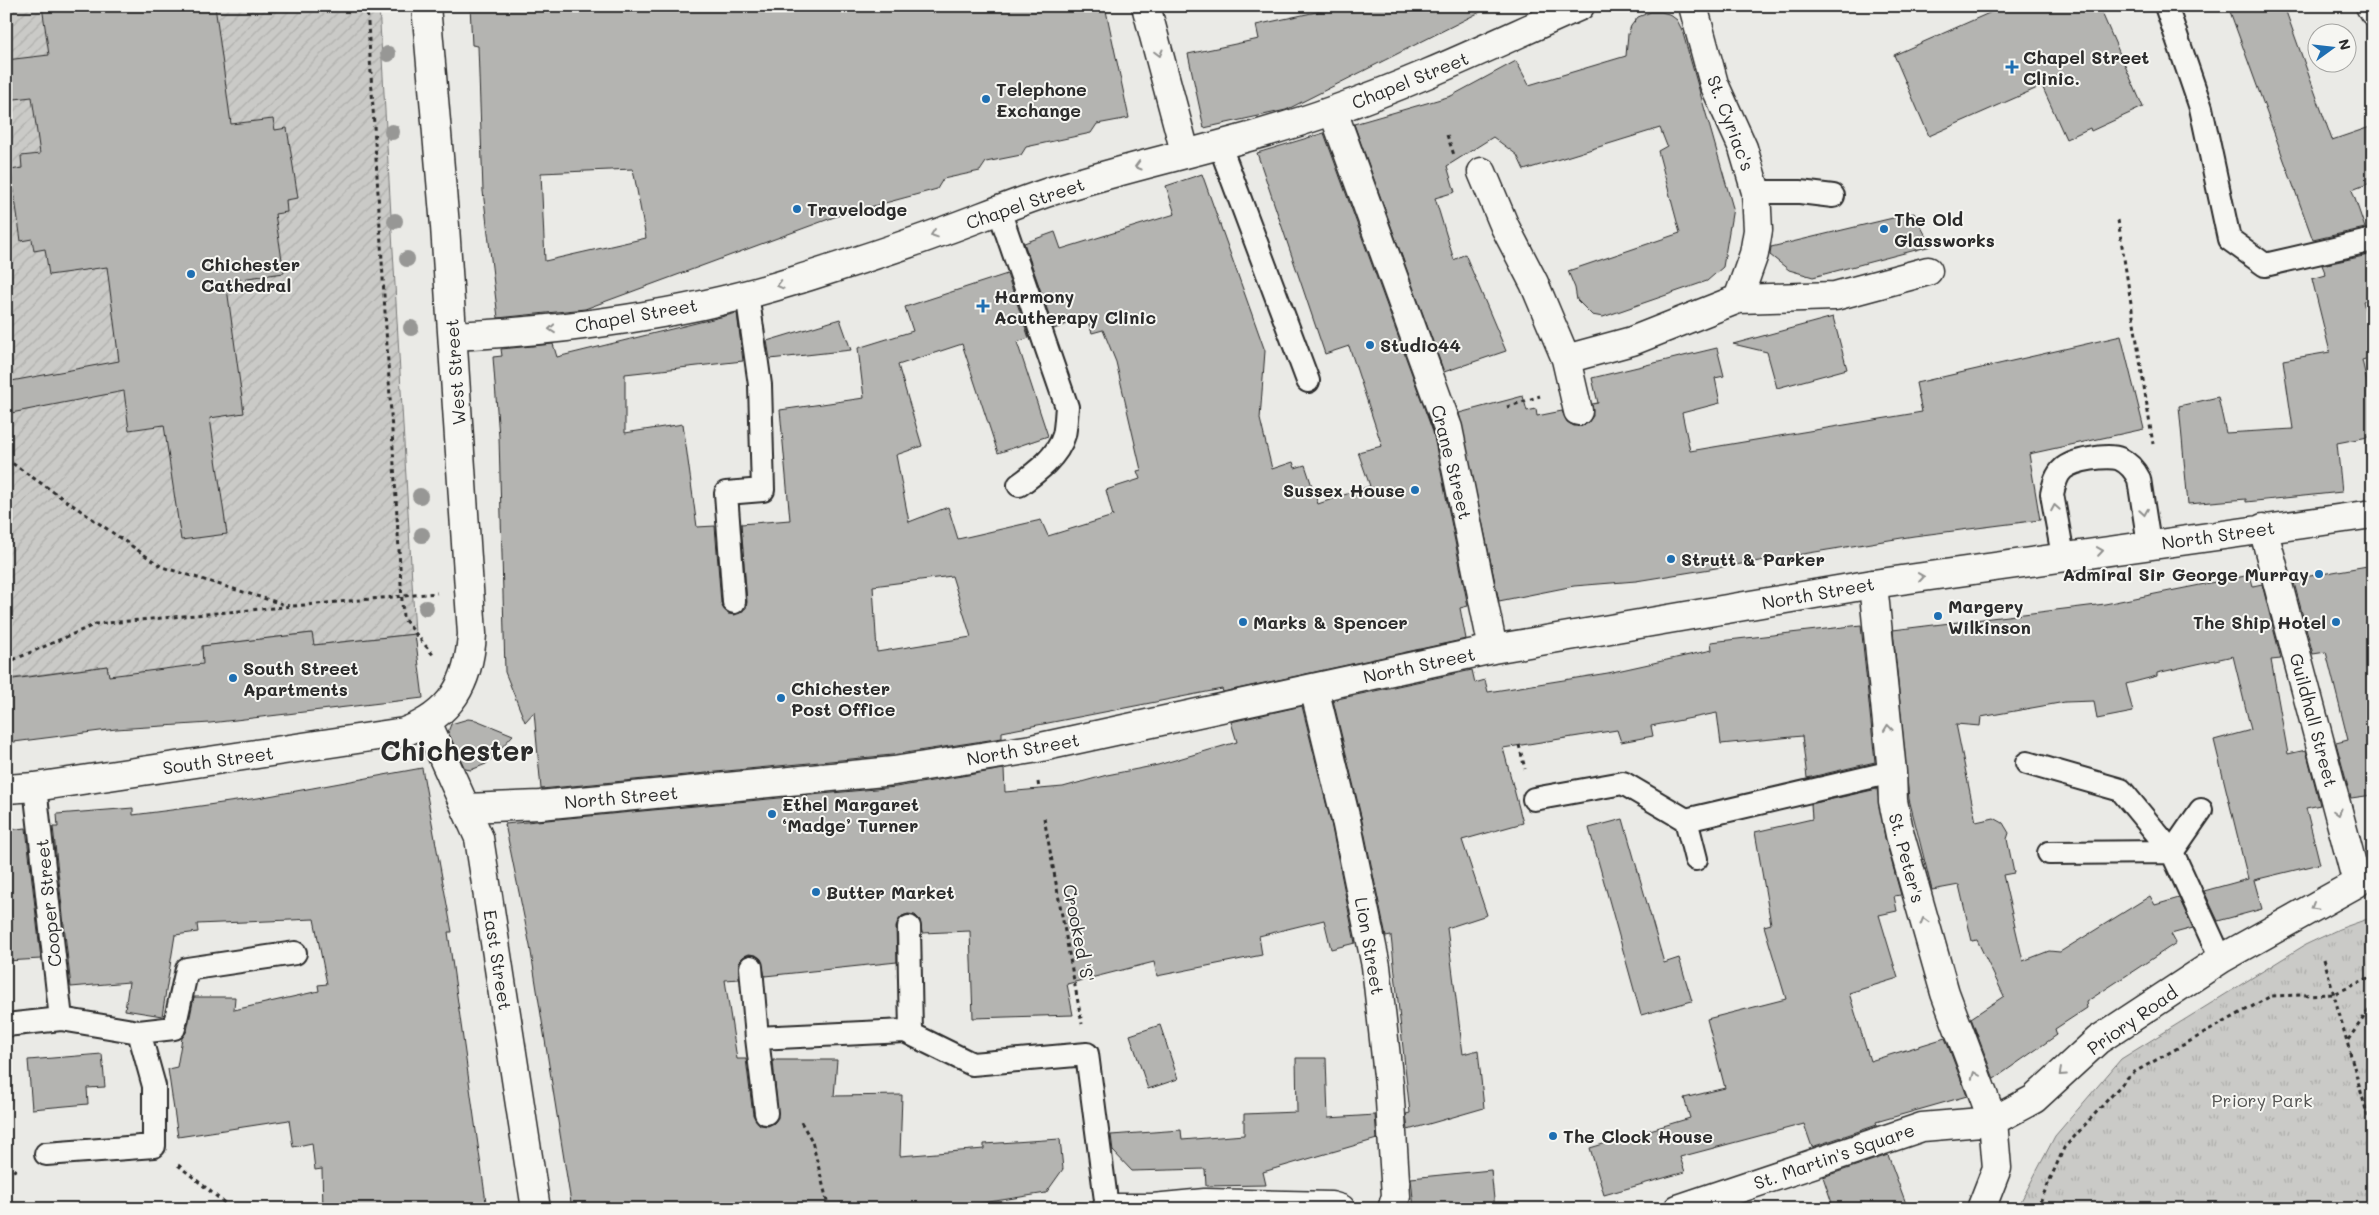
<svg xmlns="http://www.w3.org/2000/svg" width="2379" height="1215" viewBox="0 0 2379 1215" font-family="Mali,sans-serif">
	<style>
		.grass { fill: url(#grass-tufts); stroke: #7a7a79 }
		.garden { fill: url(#garden-furrows); stroke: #7a7a79 }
		.building { fill: #b4b4b1; stroke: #2b2b2b; fill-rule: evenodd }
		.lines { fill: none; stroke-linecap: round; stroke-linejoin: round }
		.service-casing { stroke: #2b2b2b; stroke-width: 26 }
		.pedestrian-casing { stroke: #2b2b2b; stroke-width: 31 }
		.minor-casing { stroke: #2b2b2b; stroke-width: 31 }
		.path { stroke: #2b2b2b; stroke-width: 3; stroke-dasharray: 4 4; stroke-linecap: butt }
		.service { stroke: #f6f6f2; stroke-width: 22 }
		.pedestrian { stroke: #f6f6f2; stroke-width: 28 }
		.minor { stroke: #f6f6f2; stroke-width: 28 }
		.tree { fill: #979795 }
		.oneway { stroke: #90908e }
		.poi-dot { fill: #1f6fb2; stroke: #f6f6f2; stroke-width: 2 }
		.labels { text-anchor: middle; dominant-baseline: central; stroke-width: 4; stroke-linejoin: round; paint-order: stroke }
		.poi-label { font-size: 18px; font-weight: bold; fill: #2b2b2b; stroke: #f6f6f2; text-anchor: start }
		.street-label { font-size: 18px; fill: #2b2b2b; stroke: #f6f6f2 }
		.park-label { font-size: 18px; fill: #535352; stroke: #f6f6f2 }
		.town-label { font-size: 28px; font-weight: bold; fill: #2b2b2b; stroke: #f6f6f2 }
	</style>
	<defs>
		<pattern id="grass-tufts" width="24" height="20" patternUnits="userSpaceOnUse" patternTransform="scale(1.25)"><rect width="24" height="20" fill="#cacac7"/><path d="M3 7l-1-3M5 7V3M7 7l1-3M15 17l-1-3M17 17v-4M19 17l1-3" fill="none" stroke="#aeaeab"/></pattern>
		<pattern id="garden-furrows" width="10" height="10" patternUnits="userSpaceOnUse" patternTransform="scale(1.25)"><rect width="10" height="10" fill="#cacac7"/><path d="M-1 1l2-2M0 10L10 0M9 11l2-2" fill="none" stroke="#aeaeab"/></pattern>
	</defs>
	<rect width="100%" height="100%" fill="#eaeae6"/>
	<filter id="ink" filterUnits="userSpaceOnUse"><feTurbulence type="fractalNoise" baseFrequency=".02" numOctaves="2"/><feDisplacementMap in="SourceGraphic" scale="10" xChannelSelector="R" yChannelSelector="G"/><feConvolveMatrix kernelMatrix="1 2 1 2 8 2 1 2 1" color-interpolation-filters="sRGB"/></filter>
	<g filter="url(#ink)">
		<path class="grass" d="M2373,917V1209H2017L2055,1136L2121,1059L2305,945L2339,929Z"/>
		<path class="garden" d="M6,6H379L415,634L314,645L311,633L203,646L204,673L109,677L107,666L6,679Z"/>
		<path class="building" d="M42,6H215L231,124L273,119L275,130L287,128L298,198L286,200L287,212L275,214L284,273L226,281L244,413L210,418L227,534L181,540L164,425L129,430L124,391L6,414V382L119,361L107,267L49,275L45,249L34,251L32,239L21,241L11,170L22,168L21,156L40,154L32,97L6,100V60L49,55Z
			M470,6H1105L1129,118L1097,124L1091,133L1026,147L1021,155L986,162L980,171L943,179L937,189L837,216L585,309L498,318L483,191L478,46L472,45ZM633,169L646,238L545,261L541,173Z
			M1344,6H1492L1286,110L1204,128L1188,54L1259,39L1256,25Z
			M2005,6H2099L2143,107L2091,131L2090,128L2066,139L2042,86L1929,136L1894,55Z
			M2228,6H2284L2332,140L2373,126V182L2352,190L2365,228L2313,240Z
			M1651,12H1661L1669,14L1677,20L1682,30L1733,208L1723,267L1707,281L1603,317L1592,315L1577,300L1575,288L1568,271L1680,233L1658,151L1667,146L1660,128L1524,170L1517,155L1493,137L1447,166L1455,192L1435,198L1454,260L1465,254L1506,351L1444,372L1354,124L1451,96L1516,61L1529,85L1626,56L1628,34L1631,26L1638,17Z
			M1324,133L1433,432L1468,606L1460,608L1466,639L1223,692L1222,689L1002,732V738L892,755L541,789L534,712L525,722L505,672L499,437L493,357L502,356L501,349L553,344L557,357L737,313L743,361L625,374V433L683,424L697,527L715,526L721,603L728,614L735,615L746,608L747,602L741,524L790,520L780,410L864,398L858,348L913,331L905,307L1007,274L1029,338L1017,342L1048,436L998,453L962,344L898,365L922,446L896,455L909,522L948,507L958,539L1041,520L1048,536L1113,516L1106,490L1140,479L1137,471L1141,470L1116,362L1103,330L1092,333L1086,317L1054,329L1024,243L1055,232L1061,249L1175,214L1166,186L1202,174L1265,351L1260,419L1272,469L1293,462L1295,468L1305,465L1318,504L1370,486L1358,452L1382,446L1349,346L1325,354L1257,153ZM952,576L971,637L877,652L873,586Z
			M1914,213L1931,246L1813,277L1789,270L1770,255L1771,247Z
			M2373,254V298L2363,301L2373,342V357L2362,360L2373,409V436L2337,443L2342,492L2246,502V499L2188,504L2179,406L2218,397L2226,433L2293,429L2283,360L2330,352L2312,279L2326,275L2322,265Z
			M1833,317L1847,369L1777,388L1767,352L1733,344Z
			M840,319L851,350L770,359L767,341Z
			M2121,336L2144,429L2029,454L2040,520L1914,536L1636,581L1574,586L1499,601L1459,413L1523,396L1527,411L1536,409L1537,416L1562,411L1567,422L1574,426H1582L1588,423L1593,416L1592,404L1598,403L1592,378L1717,348L1724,376L1715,378L1720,403L1682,413L1690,451L1922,412L1916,383Z
			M2373,565V795L2351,798L2336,743L2348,740L2326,652L2313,654L2293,579Z
			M2250,575L2253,586L2262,584L2281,659L2271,660L2288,754L2306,750L2320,805L2306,808L2320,864L2254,880L2262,909L2218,921L2204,891L2248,879L2214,740L2251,730L2233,656L2157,673V676L2126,684L2133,712L2097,719L2094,701L2065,702L1981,717L1980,726L1956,724L1976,822L1994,818L2003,823L2009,833L2007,839L2014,873L2003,875L2023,961L2049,951L2060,952L2150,896L2155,905L2179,898L2193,928L2171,934L2176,943L2086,1002L2087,1008L2055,1029L2057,1035L1994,1079L1971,1018L2004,996L1977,940L1972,941L1959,885L1932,890L1909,799L1893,630L2105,604Z
			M1861,625L1875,762L1807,778L1802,736L1721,744L1717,713L1651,726L1653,736L1621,742L1617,730L1503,748L1523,823L1462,840L1487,915L1447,928L1463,1054L1478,1050L1484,1108L1408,1130L1406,1114L1410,1113L1391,936L1386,937L1361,816L1333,700L1472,670L1475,683L1485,680L1488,692L1608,673L1712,650L1711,642Z
			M312,633L314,645L415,634L423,698L210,723L116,729L6,743V680L107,666L109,676L203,664L202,646Z
			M1302,706L1331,823L1355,943L1331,949L1324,920L1259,936L1262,955L1157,976L1154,962L1067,984L1073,1015L973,1018L970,931L922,933L920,920L915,915L908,914L902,916L896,927L897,962L765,976L761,959L756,955L749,954L743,957L739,962V979L725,980L737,1059H746L753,1115L760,1125L768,1126L774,1123L778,1118L773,1060H837L834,1096L902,1095L900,1156L984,1149V1144L1060,1139L1063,1169L1046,1193L945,1209H572L530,946L505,824L896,787L1004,769L1005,792L1063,787L1107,775L1158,765L1237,742L1231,722Z
			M468,719L476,720L513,735L486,764L471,770L465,769L448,732L451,724Z
			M422,768L452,932H448L487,1209H323L322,1169L315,1170L312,1143L293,1147L289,1120L178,1137L168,1069L177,1067L182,1038L187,1031L194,997H235L234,1010L319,991L318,985L327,984L314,919L197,924L198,932L175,935L162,1016L125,1010L129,982L71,987L53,827H58L57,814L133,808V815L179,809L258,798Z
			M1877,789L1885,838L1901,895L1894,896L1897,911L1879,915L1898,978L1849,993L1870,1061L1945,1038L1967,1096L1876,1122L1877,1125L1812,1147L1804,1124L1680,1157L1685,1172L1604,1195L1590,1148L1690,1118L1684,1098L1725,1088L1707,1019L1786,999L1764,926L1771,924L1755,832L1812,819L1811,804Z
			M1623,819L1664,963L1679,958L1692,1001L1641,1015L1589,828Z
			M26,828L41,959L6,961V830Z
			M1160,1025L1178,1079L1148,1089L1130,1035Z
			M102,1054L105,1087L87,1088L88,1104L32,1109L28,1060Z
			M1296,1058H1326L1328,1118L1375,1115L1377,1139L1263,1172L1266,1185L1206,1186L1205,1169L1132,1171L1113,1151L1111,1135L1181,1130L1182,1140L1244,1135V1114L1297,1112Z
			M1888,1155L1908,1209H1834L1823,1177Z
			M1491,1170L1495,1209H1414L1411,1178Z"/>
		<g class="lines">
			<g class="service-casing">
				<path id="service" d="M2166,6L2201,108L2229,239L2265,265L2373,240
					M1220,146L1308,381
					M1756,192H1800L1833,196
					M999,210L1067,407C1066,416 1066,426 1064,435C1058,456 1037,472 1019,485
					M2063,556L2052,494C2054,485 2056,475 2063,469C2072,460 2109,454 2120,459C2129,463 2135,471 2139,479L2149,544
					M734,602L726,493L763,490L760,385L747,293
					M2027,763L2121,790L2172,852
					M35,787L61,1019L139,1032L154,1086V1146L46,1154
					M1534,799L1623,783L1686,820
					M2201,810L2172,852L2221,959
					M2049,853L2172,852
					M1696,859L1686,820L1892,772
					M2357,883L2373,875
					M909,927L911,1033
					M751,967L757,1038
					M6,1025L61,1019
					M139,1032L174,1028L187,969L295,953
					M766,1113L757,1038L905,1031L972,1064L1087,1054L1107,1208L1103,1209"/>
			</g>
			<g class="pedestrian-casing">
				<path id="pedestrian" d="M1333,111L1448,428L1493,649
					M1314,688L1346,820
					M427,722L479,838L536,1209
					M466,808L540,805L894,771L1032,749L1493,649L1873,584"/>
			</g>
			<g class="minor-casing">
				<path id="minor" d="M1146,6L1185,152
					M1693,6L1714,84L1743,148L1756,192L1758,230L1754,254L1738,299
					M2370,6L2373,11
					M1482,172L1505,227L1534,283L1566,359L1578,411
					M453,336C565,331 690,314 797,280C844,265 892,250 938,233C977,219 1015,203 1055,190C1147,161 1243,143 1334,110C1418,81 1498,42 1580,6
					M1566,359L1632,341L1738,299L1835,296L1928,271
					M6,789L35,787L404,732C451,715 469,683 472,634L445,226L426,6
					M1346,820L1376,966L1389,1085L1396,1196L1392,1209
					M1107,1208H1153L1205,1203L1331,1206L1341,1209
					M1678,1209L1922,1127L1993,1121L2034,1099L2098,1040L2221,959L2357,883L2263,528
					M1981,1209L1997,1168L1993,1121L1945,993L1900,835L1893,801L1892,772L1873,584L2373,514"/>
			</g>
			<path class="path" d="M367,6L403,618L434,656
				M1447,135L1454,155
				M2118,220L2153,444
				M1507,407L1540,396
				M6,459L162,567L289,606
				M6,663L96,624L437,593
				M1519,745L1525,769
				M1038,782L1039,789
				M1044,818L1082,1024
				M2324,959L2373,1135
				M2348,1040L2373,1004
				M801,1122L812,1141L829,1209
				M178,1165L232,1209
				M6,1175L19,1168
				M2037,1209L2064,1148L2131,1074L2271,996L2334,994L2373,976"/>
			<use href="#service" class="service"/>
			<use href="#pedestrian" class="pedestrian"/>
			<use href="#minor" class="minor"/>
		</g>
		<g class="tree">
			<circle cx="388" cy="54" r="8"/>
			<circle cx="392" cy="132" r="8"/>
			<circle cx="395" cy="221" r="8"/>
			<circle cx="407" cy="259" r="8"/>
			<circle cx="411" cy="328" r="8"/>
			<circle cx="420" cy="496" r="8"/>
			<circle cx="422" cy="535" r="8"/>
			<circle cx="426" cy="608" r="8"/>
		</g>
		<defs><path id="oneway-chevron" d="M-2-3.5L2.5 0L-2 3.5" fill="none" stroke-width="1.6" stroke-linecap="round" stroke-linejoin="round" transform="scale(1.25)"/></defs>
		<g class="oneway">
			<use href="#oneway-chevron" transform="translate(1159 53) rotate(75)"/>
			<use href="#oneway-chevron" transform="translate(1138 166) rotate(164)"/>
			<use href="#oneway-chevron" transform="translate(934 234) rotate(161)"/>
			<use href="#oneway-chevron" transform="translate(780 285) rotate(165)"/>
			<use href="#oneway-chevron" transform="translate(552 329) rotate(175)"/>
			<use href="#oneway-chevron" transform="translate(2055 508) rotate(-100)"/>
			<use href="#oneway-chevron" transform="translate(2144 512) rotate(81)"/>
			<use href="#oneway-chevron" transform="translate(2100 551) rotate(-8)"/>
			<use href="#oneway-chevron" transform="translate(1921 577) rotate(-8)"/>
			<use href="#oneway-chevron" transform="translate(1888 728) rotate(-96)"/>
			<use href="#oneway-chevron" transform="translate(2338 812) rotate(75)"/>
			<use href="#oneway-chevron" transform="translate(2314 907) rotate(150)"/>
			<use href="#oneway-chevron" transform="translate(1924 921) rotate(-106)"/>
			<use href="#oneway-chevron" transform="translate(2062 1073) rotate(138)"/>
			<use href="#oneway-chevron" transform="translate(1975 1075) rotate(-111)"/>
		</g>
	</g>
	<g class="poi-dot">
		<path d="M2009.5 59.5h5v5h5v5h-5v5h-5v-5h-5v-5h5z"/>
		<circle cx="986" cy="99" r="5"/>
		<circle cx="797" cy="209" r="5"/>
		<circle cx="1884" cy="229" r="5"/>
		<circle cx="191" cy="274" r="5"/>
		<path d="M980.5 298.5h5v5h5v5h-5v5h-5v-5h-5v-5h5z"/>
		<circle cx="1370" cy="345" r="5"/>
		<circle cx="1415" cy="490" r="5"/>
		<circle cx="1671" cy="559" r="5"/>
		<circle cx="2319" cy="574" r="5"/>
		<circle cx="1938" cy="616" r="5"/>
		<circle cx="1243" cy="622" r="5"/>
		<circle cx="2336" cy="622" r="5"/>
		<circle cx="233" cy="678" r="5"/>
		<circle cx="781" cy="698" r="5"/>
		<circle cx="772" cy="814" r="5"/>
		<circle cx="816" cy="892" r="5"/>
		<circle cx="1553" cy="1136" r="5"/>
	</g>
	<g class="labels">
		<g class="poi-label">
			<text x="2023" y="57">Chapel Street<tspan x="2023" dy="21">Clinic.</tspan></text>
			<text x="996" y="89">Telephone<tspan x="996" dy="21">Exchange</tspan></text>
			<text x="807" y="209">Travelodge</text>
			<text x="1894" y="219">The Old<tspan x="1894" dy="21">Glassworks</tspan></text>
			<text x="201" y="264">Chichester<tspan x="201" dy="21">Cathedral</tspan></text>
			<text x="994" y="296">Harmony<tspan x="994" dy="21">Acutherapy Clinic</tspan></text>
			<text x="1380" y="345">Studio44</text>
			<text x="1405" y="490" text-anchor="end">Sussex House</text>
			<text x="1681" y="559">Strutt &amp; Parker</text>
			<text x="2309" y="574" text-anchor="end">Admiral Sir George Murray</text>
			<text x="1948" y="606">Margery<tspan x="1948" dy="21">Wilkinson</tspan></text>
			<text x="1253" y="622">Marks &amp; Spencer</text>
			<text x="2326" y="622" text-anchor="end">The Ship Hotel</text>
			<text x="243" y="668">South Street<tspan x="243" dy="21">Apartments</tspan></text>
			<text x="791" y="688">Chichester<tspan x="791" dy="21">Post Office</tspan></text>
			<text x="782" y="804">Ethel Margaret<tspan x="782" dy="21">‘Madge’ Turner</tspan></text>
			<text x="826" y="892">Butter Market</text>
			<text x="1563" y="1136">The Clock House</text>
		</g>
		<g class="street-label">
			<text transform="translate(1410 80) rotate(-22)">Chapel Street</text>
			<text transform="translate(1731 123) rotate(69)">St. Cyriac's</text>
			<text transform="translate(1025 203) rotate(-19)">Chapel Street</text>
			<text transform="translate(636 315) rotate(-10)">Chapel Street</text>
			<text transform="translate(455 372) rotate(-94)">West Street</text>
			<text transform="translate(1452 462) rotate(76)">Crane Street</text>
			<text transform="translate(2218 535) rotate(-8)">North Street</text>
			<text transform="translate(1818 593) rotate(-10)">North Street</text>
			<text transform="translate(1419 665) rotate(-12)">North Street</text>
			<text transform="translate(2314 720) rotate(75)">Guildhall Street</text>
			<text transform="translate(1023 749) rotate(-10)">North Street</text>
			<text transform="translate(218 760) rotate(-8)">South Street</text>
			<text transform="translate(621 797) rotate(-5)">North Street</text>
			<text transform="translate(1907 858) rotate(75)">St. Peter's</text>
			<text transform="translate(48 903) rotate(-96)">Cooper Street</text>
			<text transform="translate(1079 933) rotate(79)">Crooked 'S'</text>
			<text transform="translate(1370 946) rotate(80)">Lion Street</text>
			<text transform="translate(498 960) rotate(81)">East Street</text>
			<text transform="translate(2132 1020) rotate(-35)">Priory Road</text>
			<text transform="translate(1834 1156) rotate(-19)">St. Martin's Square</text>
		</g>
		<g class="park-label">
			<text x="2262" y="1100">Priory Park</text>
		</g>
		<g class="town-label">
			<text x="457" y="750">Chichester</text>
		</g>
	</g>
	<rect width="2379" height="1215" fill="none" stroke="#f6f6f2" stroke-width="25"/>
	<rect x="12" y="12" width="2354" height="1190" fill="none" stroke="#2b2b2b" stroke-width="2" filter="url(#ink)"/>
	<g transform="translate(2332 48) rotate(75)"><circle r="24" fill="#f6f6f2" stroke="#a5a5a2"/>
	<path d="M0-4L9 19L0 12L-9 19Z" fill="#1f6fb2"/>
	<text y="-8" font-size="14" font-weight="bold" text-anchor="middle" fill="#2b2b2b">N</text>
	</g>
</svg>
